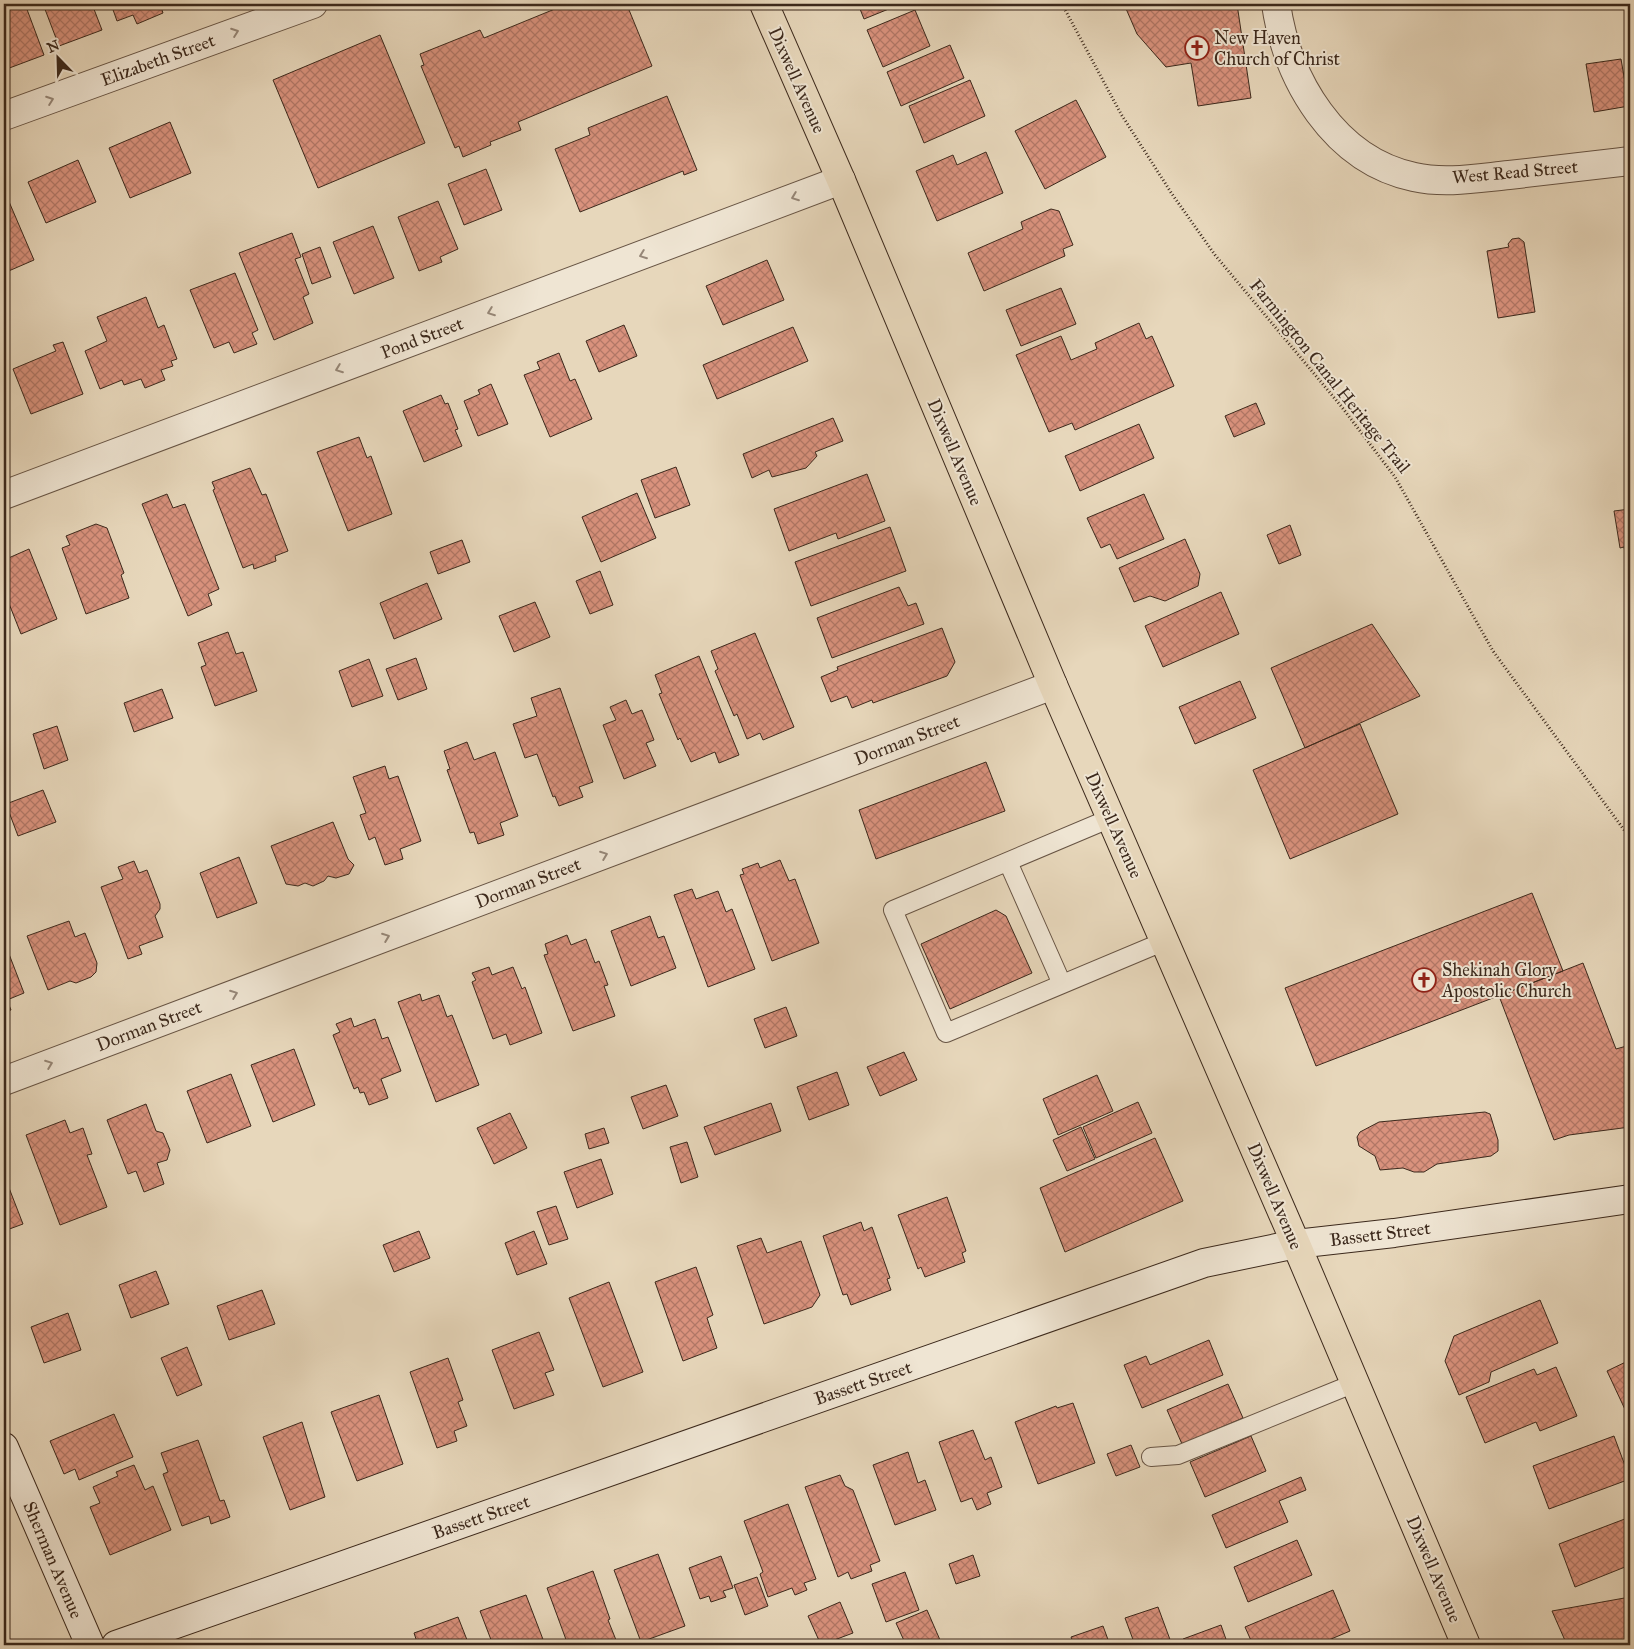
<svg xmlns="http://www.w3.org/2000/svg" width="1634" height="1649" viewBox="0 0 1634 1649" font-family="'IM FELL Great Primer',serif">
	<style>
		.building { fill: url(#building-cross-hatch); stroke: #3c291c }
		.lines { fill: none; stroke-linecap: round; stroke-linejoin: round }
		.lane-casing { stroke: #675444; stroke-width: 20 }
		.street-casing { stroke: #675444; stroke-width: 30 }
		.secondary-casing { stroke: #3c291c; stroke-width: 30 }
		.primary-casing { stroke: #3c291c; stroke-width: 30 }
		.path { stroke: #3c291c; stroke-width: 3; stroke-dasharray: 1 2.5; stroke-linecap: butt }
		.lane { stroke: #efe5d3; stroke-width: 18 }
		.street { stroke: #efe5d3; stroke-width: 28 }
		.secondary { stroke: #efe5d3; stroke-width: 28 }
		.primary { stroke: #e7d7bb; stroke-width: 28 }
		.oneway { stroke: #968778 }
		.labels { text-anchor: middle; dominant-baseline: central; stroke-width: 4; stroke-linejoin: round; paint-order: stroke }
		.poi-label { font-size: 18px; fill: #3c291c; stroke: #efe5d3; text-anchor: start }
		.street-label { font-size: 18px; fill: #3c291c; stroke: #efe5d3 }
	</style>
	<defs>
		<pattern id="building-cross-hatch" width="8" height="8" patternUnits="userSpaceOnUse" patternTransform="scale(1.25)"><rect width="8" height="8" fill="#d9927d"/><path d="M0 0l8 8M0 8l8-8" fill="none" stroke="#b17766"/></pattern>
	</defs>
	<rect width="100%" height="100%" fill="#e7d7bb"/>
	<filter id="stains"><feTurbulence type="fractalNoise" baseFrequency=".004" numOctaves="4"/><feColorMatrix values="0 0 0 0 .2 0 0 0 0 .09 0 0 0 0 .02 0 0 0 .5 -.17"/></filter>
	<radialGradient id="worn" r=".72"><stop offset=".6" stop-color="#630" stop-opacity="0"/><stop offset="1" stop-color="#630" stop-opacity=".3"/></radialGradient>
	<path class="building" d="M4,4H25L44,55L4,70Z
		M43,4H92L102,30L59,46Z
		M111,4H160L163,13L137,24L133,15L117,21Z
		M567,4H631L627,5L652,66L518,122L521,130L490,142L491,145L463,157L459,146L455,148L421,66L424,65L420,54L480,30L484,38Z
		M858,4H901L864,19Z
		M1124,4H1237L1251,98L1198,106L1191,63L1166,67L1137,34Z
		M915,10L930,46L883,67L867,30Z
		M380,35L425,143L318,188L273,80Z
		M950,45L964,78L901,106L887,72Z
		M1621,59L1629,106L1594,112L1586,64Z
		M970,80L985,116L924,143L909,106Z
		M667,96L697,170L684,175L683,171L580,212L555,149L590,135L588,128Z
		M1076,100L1106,157L1045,189L1015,131Z
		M170,122L191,173L130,198L109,148Z
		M986,152L1003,193L937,221L916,171L953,155L957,165Z
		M78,160L96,202L46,223L28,182Z
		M486,169L502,210L464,225L448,184Z
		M4,190L34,260L4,273Z
		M438,201L458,249L440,257L442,262L419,271L398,217Z
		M1051,209L1059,211L1073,245L1063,249L1065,256L984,291L968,253L1023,229L1021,222Z
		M373,226L394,278L354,294L333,242Z
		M292,233L301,257L295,259L309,294L303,297L313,323L274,340L239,253Z
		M1519,238L1524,242L1535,312L1498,318L1487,251L1509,247L1508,244L1512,239Z
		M320,247L331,277L312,284L302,254Z
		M767,260L784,300L723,325L706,286Z
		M235,273L258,330L252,333L257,344L234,353L229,342L214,348L190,290Z
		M1061,288L1076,324L1021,346L1006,310Z
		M146,297L158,328L164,325L177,359L171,361L173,366L161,370L165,380L145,388L141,379L124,385L122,380L100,389L85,351L107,341L97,317Z
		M1139,323L1146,339L1152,336L1174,386L1075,430L1072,423L1049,432L1016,355L1061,336L1071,360L1097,349L1095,343Z
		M624,325L637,356L599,372L586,341Z
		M793,327L808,361L717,399L703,365Z
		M63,342L83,394L31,414L13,369L56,351L53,345Z
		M559,353L570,381L575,379L592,419L550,437L524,375L540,369L537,362Z
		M491,384L508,424L478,436L464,401L480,394L478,390Z
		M441,395L445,404L448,403L458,429L455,430L462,446L424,462L403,411Z
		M1256,403L1265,424L1234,437L1225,416Z
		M833,418L843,441L815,452L817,456L806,468L772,477L769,470L752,478L743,454Z
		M1139,424L1154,458L1080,491L1065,456Z
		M359,437L367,458L371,456L392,514L348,531L317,452Z
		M676,467L690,505L655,518L641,480Z
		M250,468L262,495L266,494L288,551L275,556L276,561L254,569L253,564L243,568L213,490L215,489L212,482Z
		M867,474L885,521L838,539L836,533L789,551L774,509Z
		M637,493L656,538L601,562L582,517Z
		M167,494L173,508L185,504L219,589L208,594L212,605L188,616L142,504Z
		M1144,494L1164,539L1117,559L1110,544L1101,548L1087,518Z
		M1630,509V564H1627L1624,547L1620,548L1614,511Z
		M96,524L107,528L124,573L121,575L129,598L86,614L62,548L70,545L66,536Z
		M1290,525L1301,555L1279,564L1267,535Z
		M890,527L906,571L811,606L795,562Z
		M1185,539L1200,574L1198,586L1165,601L1150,596L1134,602L1119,568Z
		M462,540L470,562L438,574L430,552Z
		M29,549L57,619L21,634L4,591V560Z
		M600,571L613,605L590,614L576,581Z
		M427,583L442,619L394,639L380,603Z
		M899,587L908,606L916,603L924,624L832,658L817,618Z
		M1221,592L1239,634L1163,667L1145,626Z
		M535,602L550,637L514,652L499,616Z
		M1372,624L1420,696L1305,748L1271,668Z
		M942,628L955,662L947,676L873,703L872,700L852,708L847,696L831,702L821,677L838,670L837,667Z
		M228,632L236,654L243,652L257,691L215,706L201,667L206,665L198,643Z
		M755,633L794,727L763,740L760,733L747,739L737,714L734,716L715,671L718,669L711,651Z
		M699,656L739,755L719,763L715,752L691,762L680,738L678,740L659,694L662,693L655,675Z
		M416,658L427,689L398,700L386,669Z
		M369,659L383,696L352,707L339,671Z
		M1240,681L1256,718L1195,744L1179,707Z
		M560,688L593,782L579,787L583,797L559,806L555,796L553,797L537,754L525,758L513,724L537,716L531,698Z
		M162,689L173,718L134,732L124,703Z
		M626,700L632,714L642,710L654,740L646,743L656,766L624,779L603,725L616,720L610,707Z
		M1360,724L1398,814L1290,859L1253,770Z
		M57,726L68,760L44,769L33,734Z
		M467,742L474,760L495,752L518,816L500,823L504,835L478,844L474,832L470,833L447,770L450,769L444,751Z
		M986,762L1005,811L876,859L859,810Z
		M385,766L389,779L398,776L421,841L400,849L403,859L385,865L375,837L369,840L360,815L366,813L353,777Z
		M43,790L56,822L18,836L6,804Z
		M333,822L348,859L354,865L349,874L336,878L328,876L324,881L313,886L305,883L298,886L286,884L271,846Z
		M239,857L257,903L217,918L200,873Z
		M780,860L789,881L795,879L819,943L772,961L740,875L744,874L742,869L758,863L760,868Z
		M134,861L139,873L147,870L160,904V909L155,916L163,937L139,946L142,954L128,959L101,887L123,879L118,867Z
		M692,889L696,899L718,891L726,912L732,909L755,969L708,987L674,895Z
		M1532,893L1563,971L1316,1066L1285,988Z
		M996,910L1006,916L1032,973L950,1009L921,944Z
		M650,916L658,938L664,936L676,968L631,986L611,931Z
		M69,921L75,937L85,933L97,963L96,972L91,977L76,983L70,981L48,990L27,936Z
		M567,935L571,945L586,939L595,963L599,961L608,985L604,986L615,1016L573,1031L544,955L548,954L545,944Z
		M4,941L24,993L7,1000L11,1010L4,1012Z
		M1583,963L1616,1049L1630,1045V1127L1569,1135L1554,1140L1499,996Z
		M489,967L492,975L513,967L522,989L525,987L542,1033L510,1045L506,1034L493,1039L472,982L476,980L472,973Z
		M420,994L422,1001L439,995L447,1017L452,1015L479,1085L436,1102L398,1002Z
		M786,1007L797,1036L765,1048L754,1019Z
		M351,1018L354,1027L375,1019L382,1039L388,1037L401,1071L381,1079L388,1098L369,1105L364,1092L360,1093L358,1087L354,1089L333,1035L340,1032L336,1024Z
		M294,1049L315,1105L273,1122L251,1065Z
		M904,1052L917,1080L880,1096L867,1067Z
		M837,1072L849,1105L809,1120L797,1087Z
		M231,1074L251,1126L207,1143L187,1091Z
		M1097,1075L1113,1111L1058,1135L1043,1099Z
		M666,1085L678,1116L643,1129L631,1097Z
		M1138,1102L1152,1133L1096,1158L1083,1127Z
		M771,1103L781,1131L715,1155L704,1127Z
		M146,1104L156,1131L163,1133L170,1150L167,1160L157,1163L164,1184L144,1192L136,1171L128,1174L107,1120Z
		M1485,1112L1490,1114L1498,1140V1151L1491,1156L1437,1164L1424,1172H1414L1403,1168L1380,1170L1375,1156L1359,1146L1357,1137L1360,1132L1379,1122Z
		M510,1113L527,1148L494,1164L477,1128Z
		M65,1120L70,1133L83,1128L92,1154L87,1155L107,1207L60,1225L26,1135Z
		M1081,1127L1095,1159L1067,1171L1053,1140Z
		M604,1128L609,1143L589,1149L585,1134Z
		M1155,1138L1183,1201L1065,1252L1040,1188Z
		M687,1142L698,1177L681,1183L670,1147Z
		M601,1159L613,1194L577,1208L564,1172Z
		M4,1175L23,1224L4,1231Z
		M947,1197L966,1251L962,1253L965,1262L925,1277L921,1267L918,1269L898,1215Z
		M556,1206L568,1239L549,1245L537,1212Z
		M861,1222L864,1231L872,1227L890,1278L887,1279L891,1290L851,1305L847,1294L843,1295L823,1236Z
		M419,1231L430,1258L394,1272L383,1245Z
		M534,1231L547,1264L517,1275L505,1243Z
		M761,1238L767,1253L801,1241L820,1295L812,1307L764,1324L737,1246Z
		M696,1267L713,1315L707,1318L717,1348L683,1361L655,1282Z
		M156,1271L169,1304L131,1318L119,1285Z
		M609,1282L643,1372L603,1387L569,1298Z
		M262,1290L275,1324L229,1340L217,1306Z
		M1540,1300L1558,1343L1491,1372L1489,1382L1459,1395L1445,1361L1454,1336Z
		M68,1313L81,1350L44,1363L31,1327Z
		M539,1332L554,1370L545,1373L554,1395L514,1409L492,1350Z
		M1209,1340L1223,1375L1142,1408L1124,1365L1146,1356L1150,1365Z
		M187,1347L202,1385L177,1396L161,1358Z
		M448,1358L463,1400L458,1402L467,1426L454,1431L457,1441L437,1448L410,1372Z
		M1630,1360V1418H1629L1607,1371Z
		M1556,1367L1577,1416L1540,1431L1536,1422L1485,1443L1466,1397L1534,1369L1537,1375Z
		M1228,1384L1243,1418L1182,1444L1167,1410Z
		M379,1395L403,1464L357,1481L331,1412Z
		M1073,1403L1095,1463L1038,1484L1015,1422L1056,1406L1057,1408Z
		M114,1414L133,1457L79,1480L75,1469L64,1474L50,1441Z
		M302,1422L325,1497L290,1510L263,1437Z
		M973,1430L985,1460L991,1457L1002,1487L987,1493L991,1504L977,1510L972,1498L961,1502L939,1442Z
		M1251,1436L1266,1471L1205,1497L1190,1462Z
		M1614,1436L1630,1479L1549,1509L1533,1466Z
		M198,1440L220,1501L224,1500L230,1517L211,1524L209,1516L182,1526L163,1474L168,1472L161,1453Z
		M1131,1445L1140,1467L1116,1476L1107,1454Z
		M908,1452L918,1483L925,1480L936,1510L895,1525L873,1465Z
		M134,1465L145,1490L153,1486L171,1530L110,1555L90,1507L100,1503L93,1487L118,1476L116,1472Z
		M840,1475L845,1486L853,1490L880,1561L870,1565L872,1571L851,1579L848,1572L838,1577L805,1487Z
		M1301,1477L1306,1490L1279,1501L1288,1522L1226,1548L1212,1515Z
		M788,1504L816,1579L804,1583L807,1590L795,1595L792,1588L768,1597L760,1574L763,1572L744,1521Z
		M1630,1517V1565L1575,1587L1559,1544Z
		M1297,1540L1312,1575L1248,1602L1234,1567Z
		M658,1554L685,1626L641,1642L614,1570Z
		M973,1555L980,1576L956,1584L949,1564Z
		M721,1556L733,1588L723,1591L726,1597L711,1602L709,1596L700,1599L689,1568Z
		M593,1571L610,1619L608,1620L618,1645H568L547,1588Z
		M905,1572L919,1610L886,1622L872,1584Z
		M757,1577L768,1606L745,1615L734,1585Z
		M1333,1590L1350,1631L1317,1645H1253L1245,1627Z
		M526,1595L544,1642L543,1645H493L480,1611Z
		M1630,1597V1645H1567L1552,1611Z
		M840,1602L853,1633L821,1645L808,1616Z
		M1158,1607L1172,1645H1135L1125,1618Z
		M927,1610L940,1640L928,1645H906L896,1623Z
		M458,1617L469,1645H418L414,1633Z
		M1221,1625L1228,1645H1185L1183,1639Z
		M1103,1626L1110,1645H1074L1071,1637Z"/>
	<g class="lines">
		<g class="lane-casing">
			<path id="lane" d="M1111,818L893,910L946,1033L1165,941
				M1008,862L1062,984
				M1151,1457L1178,1455L1355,1383"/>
		</g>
		<g class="street-casing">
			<path id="street" d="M1276,4C1287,80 1334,160 1414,177C1445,184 1478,178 1509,175C1550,170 1590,166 1630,161
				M4,116L313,4
				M4,495L841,180
				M4,1081L1053,685"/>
		</g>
		<g class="secondary-casing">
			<path id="secondary" d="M4,1447L90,1645
				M116,1645L1204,1263L1296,1244L1394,1233L1630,1199"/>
		</g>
		<g class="primary-casing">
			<path id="primary" d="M764,4L841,180L1053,685L1296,1244L1466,1645"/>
		</g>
		<path class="path" d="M1062,4L1121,114L1172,194L1215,255L1341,406L1395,477L1493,651L1630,838"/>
		<use href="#lane" class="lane"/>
		<use href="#street" class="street"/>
		<use href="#secondary" class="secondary"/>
		<use href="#primary" class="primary"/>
	</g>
	<defs><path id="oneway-chevron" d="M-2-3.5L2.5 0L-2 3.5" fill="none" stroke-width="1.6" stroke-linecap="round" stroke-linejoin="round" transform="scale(1.25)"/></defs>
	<g class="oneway">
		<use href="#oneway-chevron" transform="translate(235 32) rotate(-20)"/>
		<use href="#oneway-chevron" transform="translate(50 100) rotate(-20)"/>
		<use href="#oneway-chevron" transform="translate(795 197) rotate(159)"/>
		<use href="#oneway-chevron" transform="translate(643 255) rotate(159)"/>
		<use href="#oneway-chevron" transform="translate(491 312) rotate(159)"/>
		<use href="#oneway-chevron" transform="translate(339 369) rotate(159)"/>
		<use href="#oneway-chevron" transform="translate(604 855) rotate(-21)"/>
		<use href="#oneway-chevron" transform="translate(386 937) rotate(-21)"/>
		<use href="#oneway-chevron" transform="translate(234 994) rotate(-21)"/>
		<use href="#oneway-chevron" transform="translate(49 1064) rotate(-21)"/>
	</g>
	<defs>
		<g id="church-ring" transform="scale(1.25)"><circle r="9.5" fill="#efe5d3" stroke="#8f2418" stroke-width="1.5"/><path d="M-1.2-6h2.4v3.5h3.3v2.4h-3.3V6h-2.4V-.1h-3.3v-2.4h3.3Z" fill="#8f2418"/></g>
	</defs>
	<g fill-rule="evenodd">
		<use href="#church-ring" x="1197" y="48"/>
		<use href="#church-ring" x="1424" y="980"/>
	</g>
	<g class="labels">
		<g class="poi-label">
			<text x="1214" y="38">New Haven<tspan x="1214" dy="21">Church of Christ</tspan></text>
			<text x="1442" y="970">Shekinah Glory<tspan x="1442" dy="21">Apostolic Church</tspan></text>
		</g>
		<g class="street-label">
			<text transform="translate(158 60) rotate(-20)">Elizabeth Street</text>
			<text transform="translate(797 80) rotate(66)">Dixwell Avenue</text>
			<text transform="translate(1515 172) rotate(-5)">West Read Street</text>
			<text transform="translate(422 338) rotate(-21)">Pond Street</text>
			<text transform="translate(1330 376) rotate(51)">Farmington Canal Heritage Trail</text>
			<text transform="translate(955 452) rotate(67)">Dixwell Avenue</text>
			<text transform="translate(907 740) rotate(-21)">Dorman Street</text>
			<text transform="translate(1114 825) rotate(66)">Dixwell Avenue</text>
			<text transform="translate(528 883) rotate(-21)">Dorman Street</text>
			<text transform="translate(149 1026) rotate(-21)">Dorman Street</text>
			<text transform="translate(1275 1196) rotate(67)">Dixwell Avenue</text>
			<text transform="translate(1380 1234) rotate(-7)">Bassett Street</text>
			<text transform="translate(863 1383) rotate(-19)">Bassett Street</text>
			<text transform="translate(481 1517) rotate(-19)">Bassett Street</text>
			<text transform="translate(53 1560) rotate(67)">Sherman Avenue</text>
			<text transform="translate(1434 1569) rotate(67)">Dixwell Avenue</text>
		</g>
	</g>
	<rect width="1634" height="1649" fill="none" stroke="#e7d7bb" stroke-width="20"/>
	<rect x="5" y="5" width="1624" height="1639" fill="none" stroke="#3c291c" stroke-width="2.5"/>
	<rect x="10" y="10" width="1614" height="1629" fill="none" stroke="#3c291c"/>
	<g transform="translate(58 58) rotate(337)" stroke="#efe5d3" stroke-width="4" paint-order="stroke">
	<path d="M0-4L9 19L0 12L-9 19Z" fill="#3c291c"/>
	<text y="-8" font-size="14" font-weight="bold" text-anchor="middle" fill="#3c291c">N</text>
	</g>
	<rect width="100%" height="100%" filter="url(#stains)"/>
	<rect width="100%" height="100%" fill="url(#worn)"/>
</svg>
